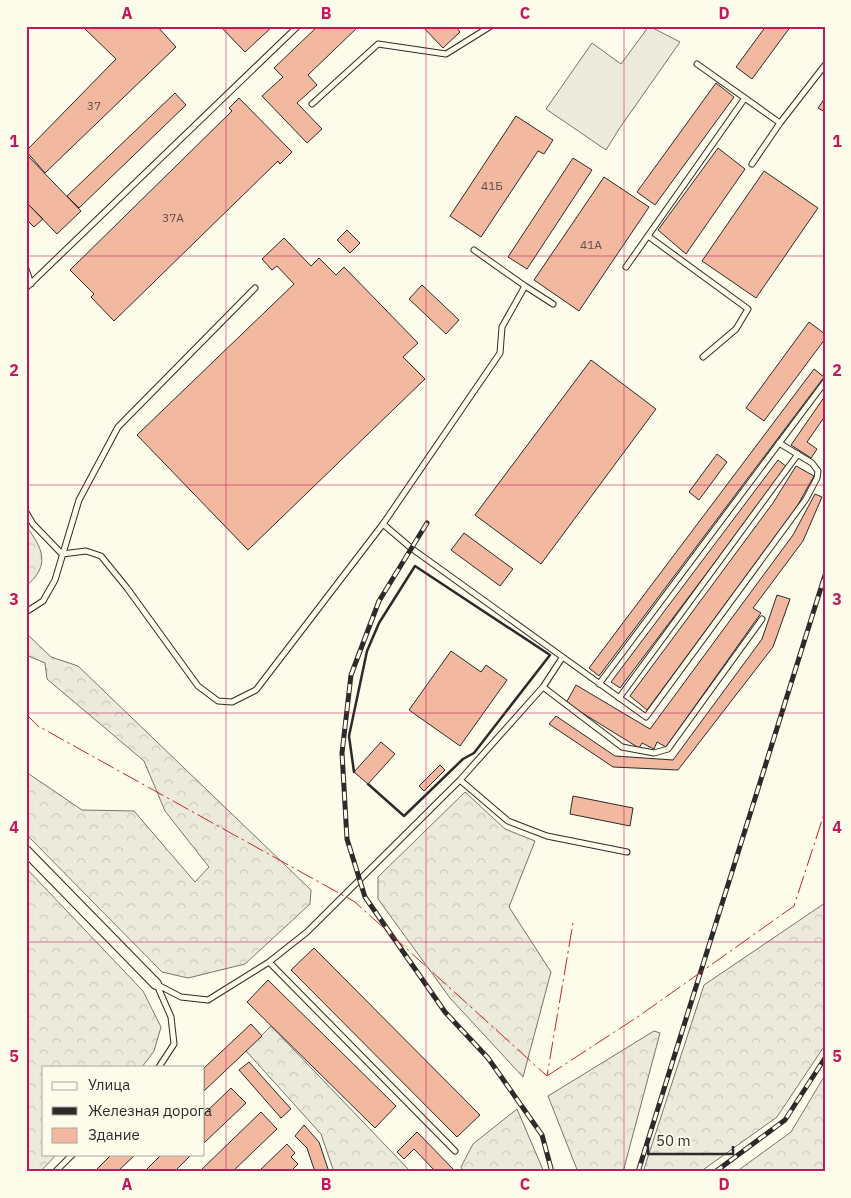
<svg xmlns="http://www.w3.org/2000/svg" width="851" height="1198" viewBox="0 0 851 1198" font-family="'IBM Plex Sans',sans-serif">
	<style>
		.forest { fill: url(#forest-crowns); stroke: #74746e }
		.parking { fill: #eceadb; stroke: #74746e }
		.building { fill: #f2b8a0; stroke: #2b2b2b }
		.lines { fill: none; stroke-linecap: round; stroke-linejoin: round }
		.service-casing { stroke: #2b2b2b; stroke-width: 7 }
		.minor-casing { stroke: #2b2b2b; stroke-width: 12 }
		.service { stroke: #fdfbea; stroke-width: 5 }
		.minor { stroke: #fdfbea; stroke-width: 10 }
		.rail-casing { stroke: #2b2b2b; stroke-width: 5 }
		.rail { stroke: #fdfbea; stroke-width: 3; stroke-dasharray: 9; stroke-linecap: butt }
		.wall { stroke: #2b2b2b; stroke-width: 2.5 }
		.power { stroke: #c62828; stroke-width: 1; stroke-dasharray: 18 4 2.5 4; stroke-linecap: butt }
		.grid { fill: none; stroke: #c2185b; stroke-width: 1; stroke-opacity: 0.55 }
		.labels { text-anchor: middle; dominant-baseline: central; stroke-width: 4; stroke-linejoin: round; paint-order: stroke }
		.number-label { font-size: 12px; fill: #5d4e48 }
		.neatline { fill: none; stroke: #c2185b; stroke-width: 2 }
		.grid-label { font-size: 16px; text-anchor: middle; font-weight: bold; fill: #c2185b }
	</style>
	<defs>
		<pattern id="forest-crowns" width="20" height="18" patternUnits="userSpaceOnUse" patternTransform="scale(1.25)"><rect width="20" height="18" fill="#ecebdb"/><path d="M2 6a3 3 0 1 1 6 0M12 15a3 3 0 1 1 6 0" fill="none" stroke="#cbcabc"/></pattern>
	</defs>
	<rect width="100%" height="100%" fill="#fdfbea"/>
	<path class="forest" d="M26,526C43,549 51,565 26,586Z
		M26,633L51,657L78,666L311,890L310,904L245,964L188,978L162,972L26,834V772L82,810L134,811L195,882L209,867L165,811L144,761L47,679L45,663L26,655Z
		M465,792L505,829L535,841L509,907L551,972L523,1077L450,998L378,899V877Z
		M26,868L143,991L161,1027L154,1051L142,1067H44V1154H57L40,1172H26Z
		M825,903V1045L777,1117L700,1172H643L704,985Z
		M271,1026L411,1172H334L321,1134L246,1051Z
		M654,1031L660,1033L623,1172H578L548,1096Z
		M825,1075V1172H736L791,1132Z
		M517,1109L544,1172H463L461,1167L473,1144Z"/>
	<path class="parking" d="M649,26L680,42L619,129L606,150L546,109L592,43L621,64Z"/>
	<path class="building" d="M157,26L176,47L45,173L26,151L116,59L83,27Z
		M220,26H273L245,52Z
		M318,26H359L308,75L317,85L297,103L322,129L307,143L262,96L283,77L274,68Z
		M422,26H455L460,32L443,48Z
		M766,26H791L752,79L736,67Z
		M716,83L734,97L655,205L637,192Z
		M175,93L186,105L79,208L67,196Z
		M239,98L292,152L280,164L278,161L114,321L91,297L94,294L70,270L232,111L229,108Z
		M825,98V112L818,108Z
		M516,116L553,140L544,154L538,151L481,237L450,216Z
		M718,148L745,169L686,254L658,230Z
		M26,154L81,211L57,234L26,202Z
		M573,158L592,170L527,269L508,257Z
		M764,171L818,208L756,298L702,261Z
		M604,177L649,207L579,311L534,280Z
		M26,202L43,219L34,227L26,219Z
		M347,230L360,243L350,253L337,240Z
		M284,238L311,266L319,258L336,275L344,267L418,343L403,357L425,379L248,550L137,435L294,284L277,266L272,270L262,259Z
		M422,285L459,320L446,334L409,299Z
		M809,322L825,334V339L764,421L746,408Z
		M591,360L656,409L541,564L475,515Z
		M814,369L824,377L599,676L589,668Z
		M825,396V416L807,442L817,449L811,458L791,445Z
		M717,454L727,462L699,500L689,492Z
		M778,460L787,467L620,688L611,682Z
		M796,466L814,476L795,510L647,710L630,696L773,503Z
		M815,494L822,497L803,541L753,608L761,613L666,747L657,742L654,749L642,743L639,748L566,703L576,685L650,729L793,535Z
		M464,533L513,569L500,586L451,550Z
		M777,595L790,599L773,647L678,770L613,767L549,724L556,716L615,756L673,760L762,639Z
		M451,651L481,672L486,665L507,680L460,746L409,710Z
		M381,742L395,754L368,784L354,772Z
		M440,765L445,770L424,791L419,786Z
		M573,796L633,808L630,826L570,814Z
		M314,948L480,1115L457,1137L291,970Z
		M268,980L396,1106L375,1128L247,1002Z
		M251,1024L262,1036L204,1091V1068Z
		M249,1062L291,1109L281,1118L239,1070Z
		M231,1088L246,1103L204,1143V1114Z
		M261,1112L277,1129L232,1172H199Z
		M304,1125L319,1142L329,1172H315L307,1148L295,1136Z
		M417,1132L456,1172H436L414,1149L404,1159L397,1152Z
		M287,1144L295,1153L291,1157L298,1164L290,1172H258Z
		M112,1154H136L117,1172H94Z
		M162,1154H192L174,1172H144Z"/>
	<g class="lines">
		<g class="service-casing">
			<path id="service" d="M697,64L780,123
				M312,104L378,44L446,54L491,26
				M752,164L780,123L825,65
				M648,236L748,309L736,329L703,357
				M626,267L745,98
				M26,269L31,284
				M525,286L553,304
				M26,288L298,26
				M26,512L33,524L62,554L86,551L101,556L127,588L198,686L218,701L232,702L256,690L383,524L500,353L502,327L525,286L474,250
				M383,524L411,548L646,717L806,499L817,478L818,471L812,463L779,443
				M26,612L43,601L55,580L79,500L118,427L255,288
				M599,684L825,382
				M543,687L622,747L654,753L668,749L762,619
				M619,698L798,454
				M460,780L508,821L547,836L627,852
				M269,962L455,1151
				M156,984L181,997L208,1000L269,962L307,932L460,780L543,687L562,658
				M157,985L171,1017L174,1044L159,1067
				M55,1172L73,1154"/>
		</g>
		<g class="minor-casing">
			<path id="minor" d="M26,851L156,984"/>
		</g>
		<use href="#service" class="service"/>
		<use href="#minor" class="minor"/>
		<g class="rail-casing">
			<path id="rail" d="M427,523L379,601L351,675L342,753L347,839L365,897L445,1012L488,1058L542,1135L552,1172
				M638,1172L825,575
				M715,1172L785,1120L825,1058"/>
		</g>
		<use href="#rail" class="rail"/>
		<path class="wall" d="M354,772L349,736L367,651L379,623L415,566L550,655L474,753L463,759L404,816L368,784"/>
		<path class="power" d="M26,714L38,726L355,902L547,1076L573,923
			M547,1076L639,1016L794,906L825,811"/>
	</g>
	<path class="grid" d="M226,26V1172M426,26V1172M624,26V1172M26,256H825M26,485H825M26,713H825M26,942H825"/>
	<g class="labels">
		<g class="number-label">
			<text x="94" y="105">37</text>
			<text x="492" y="185">41Б</text>
			<text x="173" y="217">37А</text>
			<text x="591" y="244">41А</text>
		</g>
	</g>
	<rect width="851" height="1198" fill="none" stroke="#fdfbea" stroke-width="55"/>
	<rect x="42" y="1066" width="162" height="90" fill="#fdfbea" stroke="#a9a89e"/>
	<rect x="52" y="1082" width="25" height="8" fill="#fdfbea" stroke="#a9a89e"/>
	<text x="88" y="1090" font-size="15" fill="#2b2b2b">Улица</text>
	<rect x="52" y="1107" width="25" height="8" fill="#2b2b2b" stroke="#a9a89e"/>
	<text x="88" y="1116" font-size="15" fill="#2b2b2b">Железная дорога</text>
	<rect x="52" y="1128" width="25" height="15" fill="#f2b8a0" stroke="#a9a89e"/>
	<text x="88" y="1140" font-size="15" fill="#2b2b2b">Здание</text>
	<path d="M648 1146v8h85v-8" fill="none" stroke="#2b2b2b" stroke-width="2.5"/>
	<text x="656" y="1146" font-size="15" fill="#2b2b2b" stroke="#fdfbea" stroke-width="4" paint-order="stroke">50 m</text>
	<rect x="28" y="28" width="796" height="1142" class="neatline"/>
	<g class="grid-label">
		<text x="127" y="19">A</text>
		<text x="326" y="19">B</text>
		<text x="525" y="19">C</text>
		<text x="724" y="19">D</text>
		<text x="14" y="147">1</text>
		<text x="837" y="147">1</text>
		<text x="14" y="376">2</text>
		<text x="837" y="376">2</text>
		<text x="14" y="605">3</text>
		<text x="837" y="605">3</text>
		<text x="14" y="833">4</text>
		<text x="837" y="833">4</text>
		<text x="14" y="1062">5</text>
		<text x="837" y="1062">5</text>
		<text x="127" y="1190">A</text>
		<text x="326" y="1190">B</text>
		<text x="525" y="1190">C</text>
		<text x="724" y="1190">D</text>
	</g>
</svg>
